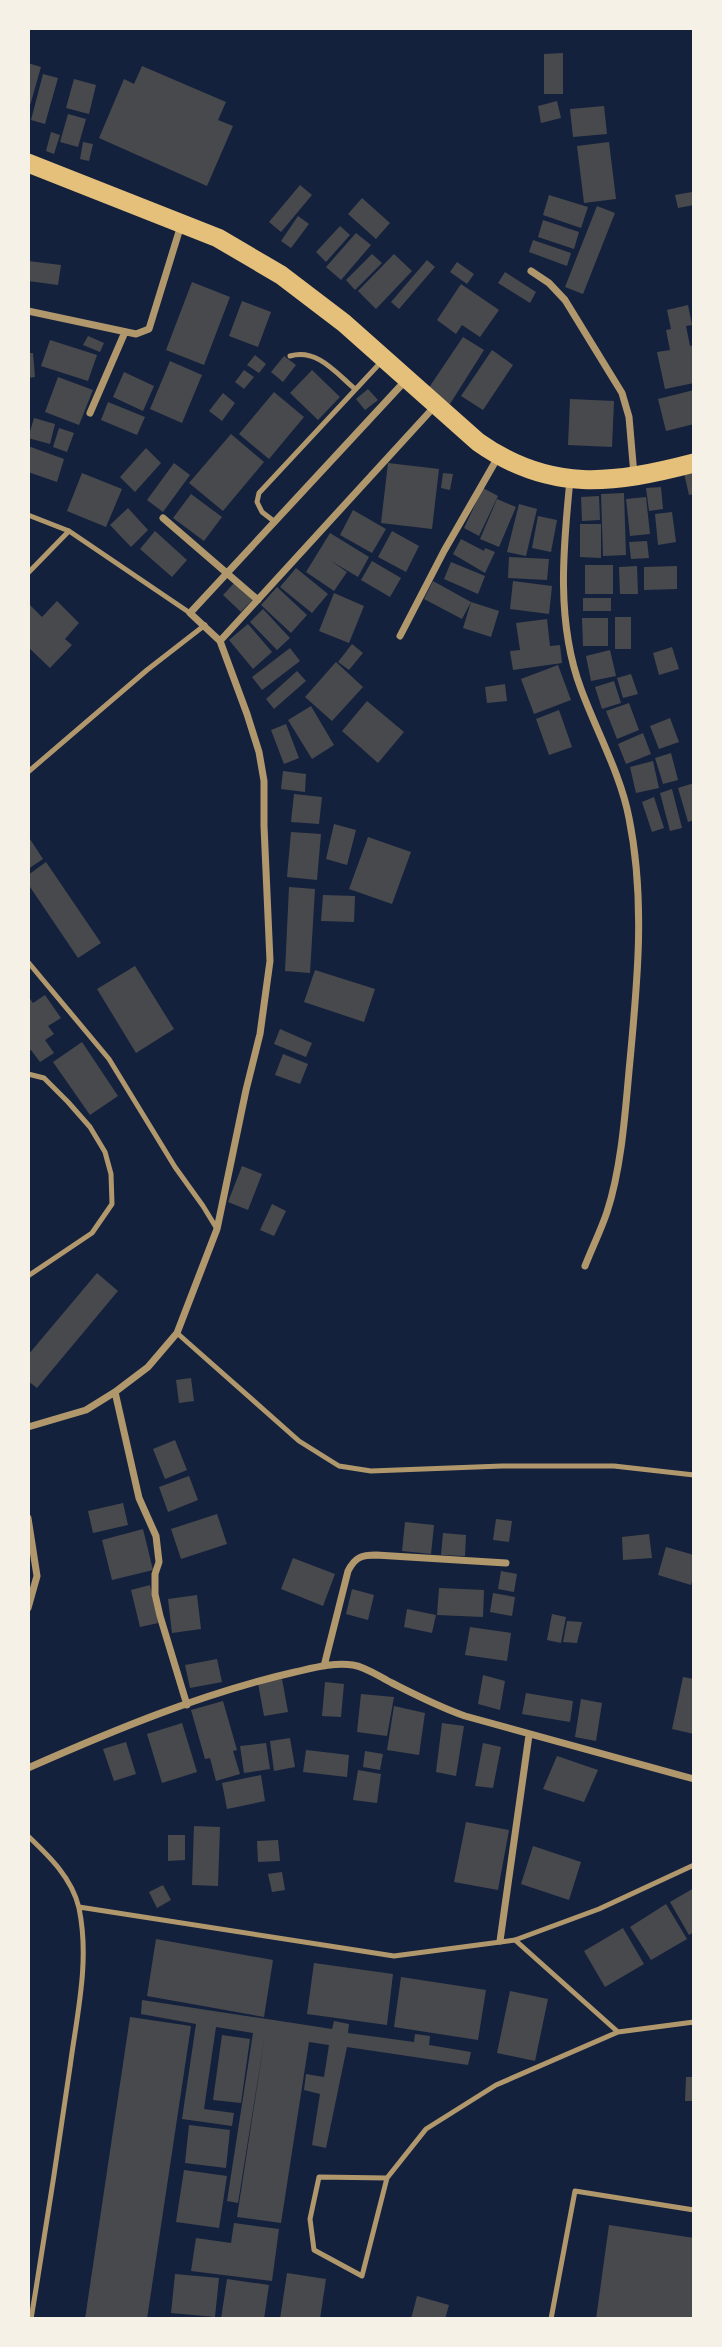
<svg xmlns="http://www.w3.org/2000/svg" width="722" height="2347" viewBox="0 0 722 2347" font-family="'Archivo Narrow',sans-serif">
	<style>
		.building { fill: #48494c }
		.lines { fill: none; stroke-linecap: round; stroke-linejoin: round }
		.service { stroke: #b1986c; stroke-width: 5 }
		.minor { stroke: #b1986c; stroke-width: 7 }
		.trunk { stroke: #e5c07b; stroke-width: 19 }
	</style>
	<rect width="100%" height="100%" fill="#14213d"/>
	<path class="building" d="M563,53V94H544V54Z
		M28,63L41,67L29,109H28Z
		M142,66L226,102L218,120L233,126L207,186L99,138L124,79L134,84Z
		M43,74L58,78L45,124L31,120Z
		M74,79L96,85L89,114L66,108Z
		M557,101L561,118L541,123L538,106Z
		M604,106L607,134L573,137L570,109Z
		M68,114L86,119L78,147L60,142Z
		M51,132L60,135L54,154L46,151Z
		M83,142L93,144L89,161L80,159Z
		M609,142L616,199L584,203L577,146Z
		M300,185L312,195L281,232L269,222Z
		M692,192L694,205L678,208L675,195Z
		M549,195L588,207L581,228L543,215Z
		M362,198L390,223L376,239L348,214Z
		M597,206L615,213L583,294L565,287Z
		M298,216L309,224L291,248L281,241Z
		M543,220L579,232L574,249L538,237Z
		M340,226L350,235L326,262L316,252Z
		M356,233L371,245L341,280L326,267Z
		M533,240L571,253L567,266L529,252Z
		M372,254L382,263L355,290L346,280Z
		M394,254L412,271L376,309L358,291Z
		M427,260L435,267L399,309L391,302Z
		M28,261L61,265L58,285L28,281Z
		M457,262L474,274L467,284L450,272Z
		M505,272L536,292L530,303L498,283Z
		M192,282L230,297L204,365L166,350Z
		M461,284L499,310L480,337L462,325L456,334L437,320Z
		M242,301L271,312L258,347L229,336Z
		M688,305L692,325L686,326L690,346L694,345V383L665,389L657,352L670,350L666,330L671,329L667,310Z
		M88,336L104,343L100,352L83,345Z
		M463,337L484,350L450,404L428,389Z
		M50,340L97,355L88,381L41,366Z
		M492,350L513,365L483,410L461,396Z
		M28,353H33L35,377L28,378Z
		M255,355L266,364L259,373L247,365Z
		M284,356L296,365L283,382L271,372Z
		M170,361L202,375L182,423L150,409Z
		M244,370L254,377L244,389L235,382Z
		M312,370L340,397L318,420L290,393Z
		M124,372L154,386L143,411L113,397Z
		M58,377L93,390L79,425L45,412Z
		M368,389L378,400L365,410L356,399Z
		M694,390V424L666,431L658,399Z
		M274,392L304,417L269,459L239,434Z
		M223,393L235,403L222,421L209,411Z
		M570,399L614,401L612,447L568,445Z
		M108,402L145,417L137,435L101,420Z
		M34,418L55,424L50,444L28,438Z
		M59,428L74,433L67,452L53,447Z
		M231,434L264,462L223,511L189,483Z
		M28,446L64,459L57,482L28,472Z
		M146,448L161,463L135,492L120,477Z
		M174,463L190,475L163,512L147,500Z
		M388,463L439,469L432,529L381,523Z
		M694,466V494L689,495L683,469Z
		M82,473L122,489L106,527L67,511Z
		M443,473L453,474L450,490L441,488Z
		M661,487L663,509L649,511L646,488Z
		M483,488L498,496L479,536L464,528Z
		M624,493L626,555L603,556L601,494Z
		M191,494L222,517L204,541L173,518Z
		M599,496L600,520L582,521L581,497Z
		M646,497L650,534L630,536L626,499Z
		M497,499L516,507L499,547L480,539Z
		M519,504L537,509L526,556L507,552Z
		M128,508L148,530L131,547L110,525Z
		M353,510L386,529L372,553L340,535Z
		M672,512L676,542L658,545L655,514Z
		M538,516L557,520L551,552L532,548Z
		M580,524H601V558L580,557Z
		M155,531L187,560L172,577L140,549Z
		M392,531L419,546L406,572L378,557Z
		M330,533L369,557L358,577L331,561L347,572L334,591L306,572Z
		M461,539L484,551L485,548L495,552L485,573L453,554Z
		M647,541L649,558L631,559L629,542Z
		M509,557L549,559L547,580L508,578Z
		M372,561L401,578L390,597L361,580Z
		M451,562L485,576L478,594L444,579Z
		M585,565H613V594H585Z
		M637,566L638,594H620L619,567Z
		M677,566V589L644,590V567Z
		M296,568L328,594L312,613L280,587Z
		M236,581L254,598L241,612L223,595Z
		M433,581L471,602L462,619L424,599Z
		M513,581L552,586L549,614L510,609Z
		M277,587L307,615L291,633L261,605Z
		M334,593L364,606L349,643L319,631Z
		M583,598H611V611H583Z
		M57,601L79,623L65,639L72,645L50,668L28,647V603L42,617Z
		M471,602L499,611L491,637L463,628Z
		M263,609L290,638L277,650L250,622Z
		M615,617H631V649H615Z
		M582,618H608V646H583Z
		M547,619L550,646L560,645L562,663L513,670L510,651L520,650L516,623Z
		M248,624L272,652L253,669L229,640Z
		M352,644L363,653L349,670L338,662Z
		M672,647L679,669L659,675L653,653Z
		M290,648L300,661L262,690L252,677Z
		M610,650L616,676L591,681L586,656Z
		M336,662L363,687L332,721L305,697Z
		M558,665L571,700L534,714L521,679Z
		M297,671L306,681L274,709L266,699Z
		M631,674L638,694L623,698L617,678Z
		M614,681L621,703L602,709L595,687Z
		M505,684L507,701L487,703L485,687Z
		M367,701L404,732L378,763L342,731Z
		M629,703L639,730L617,739L606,711Z
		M311,706L334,745L312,759L288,720Z
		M559,710L572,747L549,755L536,719Z
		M670,718L679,742L659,749L650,726Z
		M286,724L299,758L284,764L271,730Z
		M643,733L651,754L626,764L618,744Z
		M671,753L678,780L663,784L655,758Z
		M653,761L659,788L636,793L630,767Z
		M283,771L306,774L305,792L281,789Z
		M694,783V820L688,822L678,788Z
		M672,789L682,828L670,831L660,793Z
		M294,794L322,797L319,824L291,822Z
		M654,797L664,828L652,832L642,802Z
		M334,824L356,830L347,865L326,859Z
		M291,832L321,834L317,880L287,877Z
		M28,836L43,859L28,869Z
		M368,837L411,852L392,904L349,889Z
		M46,862L101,943L78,958L28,884V875Z
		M289,887L315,889L310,973L285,971Z
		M323,895L355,896L354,922L321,921Z
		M135,966L174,1029L136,1053L97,989Z
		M315,970L375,989L364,1022L304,1002Z
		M45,995L61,1018L48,1026L54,1034L45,1040L54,1053L40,1062L31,1050L28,1052V996L33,1003Z
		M280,1029L312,1043L306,1057L274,1044Z
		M82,1042L118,1096L90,1115L53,1062Z
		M283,1054L308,1064L300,1084L275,1075Z
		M242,1166L262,1174L248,1210L228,1202Z
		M272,1204L286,1211L274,1236L260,1230Z
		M97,1273L118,1291L37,1388L28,1381V1355Z
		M191,1378L194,1401L179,1403L176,1380Z
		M175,1440L187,1470L165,1479L153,1449Z
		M189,1476L198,1500L168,1512L159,1487Z
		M123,1503L128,1525L93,1533L88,1511Z
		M217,1514L227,1544L181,1559L171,1529Z
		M496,1519L512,1521L509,1542L493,1540Z
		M405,1522L434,1525L431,1554L402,1551Z
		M143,1529L153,1570L112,1580L102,1540Z
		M443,1533L466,1535L465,1556L441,1555Z
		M649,1534L652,1558L623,1560L622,1537Z
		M666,1547L694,1555V1574L691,1585L658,1575Z
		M293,1558L335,1574L323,1606L281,1589Z
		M501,1571L517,1574L514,1592L498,1589Z
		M150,1585L158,1623L140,1627L131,1590Z
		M439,1588L484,1590L483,1617L437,1615Z
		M352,1589L374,1595L368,1620L346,1614Z
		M493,1593L515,1597L512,1616L490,1612Z
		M197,1595L201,1629L172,1633L168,1599Z
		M407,1609L436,1615L432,1633L404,1627Z
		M552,1614L566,1617L561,1643L547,1640Z
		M567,1621L582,1622L577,1643L563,1642Z
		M470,1627L511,1633L507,1661L465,1655Z
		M217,1659L222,1682L190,1688L185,1665Z
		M483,1675L505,1681L500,1710L478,1704Z
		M683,1677L694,1679V1734L672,1729Z
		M282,1679L288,1712L264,1716L258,1683Z
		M325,1682L344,1684L341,1717L322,1716Z
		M526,1693L573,1701L570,1722L522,1714Z
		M361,1694L394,1697L387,1736L357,1732Z
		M581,1699L602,1703L596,1741L575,1737Z
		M223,1701L237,1750L233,1751L240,1774L216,1781L210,1758L205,1759L191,1710Z
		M394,1706L425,1713L419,1755L387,1750Z
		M182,1723L197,1772L162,1783L147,1734Z
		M442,1723L464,1726L456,1776L436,1772Z
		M290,1738L295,1767L274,1771L270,1741Z
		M126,1742L136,1774L114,1781L103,1749Z
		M266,1743L270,1769L244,1773L240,1746Z
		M483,1743L501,1747L493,1788L475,1786Z
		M306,1750L349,1755L347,1777L303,1772Z
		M365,1751L383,1754L380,1770L363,1767Z
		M557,1756L598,1770L584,1802L543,1789Z
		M358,1770L381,1774L377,1803L353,1800Z
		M261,1775L265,1801L227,1809L222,1783Z
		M466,1822L509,1830L498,1890L454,1882Z
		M194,1826L220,1827L218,1886L192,1885Z
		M168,1835H185V1860L168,1861Z
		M278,1840L280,1861L258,1862L257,1841Z
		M533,1846L581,1862L569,1900L521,1884Z
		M282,1872L285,1890L272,1892L268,1874Z
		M163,1885L171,1900L157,1908L149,1892Z
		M694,1888V1932L689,1935L670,1902Z
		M666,1904L687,1939L651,1960L630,1927Z
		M623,1928L644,1964L605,1987L584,1951Z
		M156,1939L273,1960L264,2017L147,1996Z
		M314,1963L393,1974L387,2025L307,2014Z
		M401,1977L486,1990L478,2040L394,2027Z
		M510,1991L548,1999L535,2061L497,2053Z
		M142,2000L332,2029L334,2021L349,2024L348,2033L414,2042L415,2034L430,2036L429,2045L471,2052L468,2065L347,2047L326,2148L312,2145L320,2094L304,2090L306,2074L324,2077L329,2045L309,2042L281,2223L237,2217L265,2035L238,2203L227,2201L253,2033L216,2027L204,2109L234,2113L232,2126L182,2119L196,2024L141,2014Z
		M130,2017L191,2026L147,2319H85Z
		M222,2035L250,2039L241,2103L213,2100Z
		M686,2077H694V2101H685Z
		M189,2125L230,2130L226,2168L185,2163Z
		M184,2170L227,2176L219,2228L176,2222Z
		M234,2223L279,2229L272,2281L191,2271L196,2238L231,2243Z
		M609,2225L694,2238V2319H596Z
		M287,2273L326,2279L320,2319H280Z
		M175,2274L219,2278L215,2317L171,2313Z
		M227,2279L269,2285L264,2319H221Z
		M417,2296L449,2305L445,2319H411Z"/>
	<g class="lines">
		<path class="service" d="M290,356C317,348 336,373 355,389
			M28,515L69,531L190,613
			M275,522L262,512L257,502L259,493L382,361
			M28,573L69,531
			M28,772L147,670L205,625
			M28,962L109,1059L175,1167L203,1206L217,1229
			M28,1074L44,1078L68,1102L90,1127L105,1152L111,1174L112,1204L92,1233L28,1276
			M177,1333L299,1441L339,1466L371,1471L502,1466H614L694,1475
			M28,1836C49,1856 72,1878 79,1908C90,1961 77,2014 70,2067C58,2151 45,2235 31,2319
			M79,1907L394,1956L515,1940L599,1909L694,1865
			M515,1940L618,2032L694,2022
			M387,2178L319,2177L310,2219L314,2250L362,2276L387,2178L426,2129L496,2085L618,2032
			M551,2319L575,2191L694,2210"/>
		<path class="minor" d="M531,271L549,283L565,300L622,393L629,417L634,475
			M28,311L136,334L149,329L181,225
			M90,413L125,332
			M570,480C563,549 556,623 581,689C596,730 621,775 629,818C646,902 637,987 629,1071C625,1116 621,1169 607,1212C601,1230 592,1248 585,1266
			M163,518L258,600
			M400,636L444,551L498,457
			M220,641L435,406
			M115,1392L139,1498L156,1536L159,1562L155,1574V1594L160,1616L187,1705
			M28,1427L86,1410L115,1392L148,1367L177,1333L217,1229L246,1090L260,1034L270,961L264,826V781L259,752L247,714L220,641L190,613L406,380
			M28,1518L37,1576L28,1608
			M324,1666L348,1571C355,1557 362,1555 376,1555L506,1563
			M28,1768C114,1730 203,1693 295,1672C313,1668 334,1662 353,1665C366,1667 380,1677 392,1683C416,1695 439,1707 465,1716L694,1779
			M500,1941L529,1735"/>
		<path class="trunk" d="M28,163L218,238L281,275L344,323L478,442C550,493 613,484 694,463"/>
	</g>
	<rect width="722" height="2347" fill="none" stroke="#f6f1e7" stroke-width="60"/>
</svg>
